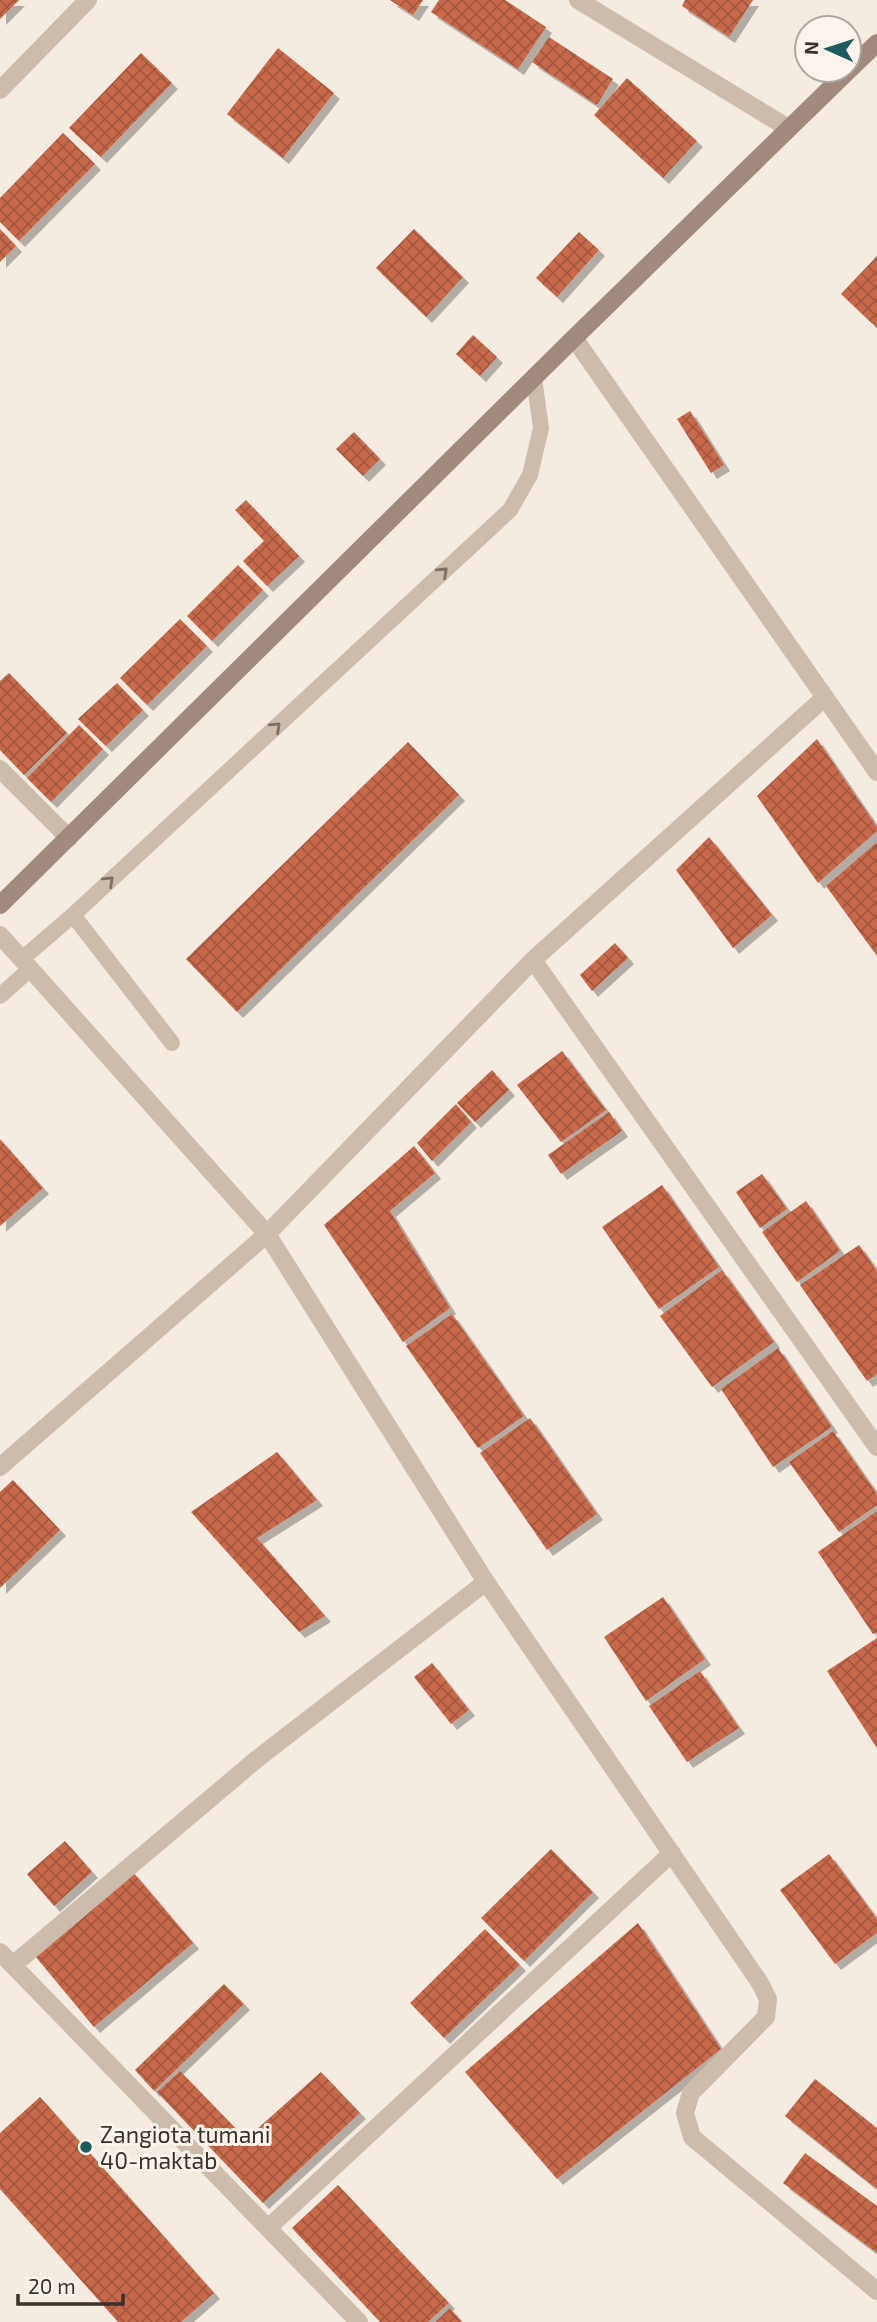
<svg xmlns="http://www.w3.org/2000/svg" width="877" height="2322" viewBox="0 0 877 2322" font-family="'Exo 2',sans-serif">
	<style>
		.building { fill: url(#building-cross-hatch); filter: url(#shadow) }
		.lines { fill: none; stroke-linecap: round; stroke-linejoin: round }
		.service { stroke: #cdbbac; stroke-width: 16 }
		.minor { stroke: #cdbbac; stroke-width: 18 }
		.secondary { stroke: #a18a7d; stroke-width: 18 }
		.oneway { stroke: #7d6f65 }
		.poi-dot { fill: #1f5a5e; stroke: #fbf5ee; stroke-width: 2.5 }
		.labels { text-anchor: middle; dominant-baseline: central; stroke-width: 6; stroke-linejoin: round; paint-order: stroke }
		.poi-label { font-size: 23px; fill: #3b302b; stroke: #fbf5ee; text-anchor: start }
	</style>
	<defs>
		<pattern id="building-cross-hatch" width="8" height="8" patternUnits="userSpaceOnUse" patternTransform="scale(1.75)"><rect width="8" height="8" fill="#c8694b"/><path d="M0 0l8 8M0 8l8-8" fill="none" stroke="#a4573f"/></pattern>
		<filter id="shadow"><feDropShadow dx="6" dy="6" stdDeviation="0" flood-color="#0004"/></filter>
	</defs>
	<rect width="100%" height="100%" fill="#f4ebe1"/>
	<path class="building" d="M0,0H19L0,19Z
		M390,0H423L413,15Z
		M439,0H505L546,27L518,69L431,12Z
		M685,0H753L729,37L682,6Z
		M549,37L613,79L597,105L532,62Z
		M278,48L334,93L283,158L227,114Z
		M141,53L172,83L101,157L69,128Z
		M627,78L697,141L663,178L594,115Z
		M63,133L95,164L19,241L0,222V198Z
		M0,229L16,246L0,262Z
		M414,229L463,277L426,317L376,268Z
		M579,232L599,250L557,297L536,278Z
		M877,256V328L841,294Z
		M473,335L497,357L480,376L456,354Z
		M690,411L724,465L711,473L677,419Z
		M354,432L380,459L363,476L336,449Z
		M246,500L299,556L267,586L243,561L264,541L235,510Z
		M238,565L263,590L212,641L187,616Z
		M180,619L207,646L147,705L120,678Z
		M9,673L67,733L24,775L0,750V681Z
		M117,683L143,710L106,746L78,719Z
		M79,725L103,749L51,802L27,778Z
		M817,739L877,827V831L818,883L757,796Z
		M408,742L459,795L237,1012L186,959Z
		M709,837L772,915L733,948L676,870Z
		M877,842V956L826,886Z
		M615,943L628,958L592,991L580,975Z
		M562,1051L606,1110L561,1142L517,1085Z
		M492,1070L509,1090L475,1122L457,1103Z
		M456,1104L471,1122L432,1161L417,1143Z
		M609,1112L622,1131L561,1174L548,1155Z
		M0,1139L43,1188L0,1226Z
		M414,1146L435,1173L390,1211L450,1308L403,1342L324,1225Z
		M762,1174L787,1209L760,1228L736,1192Z
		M662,1185L719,1267L659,1309L602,1227Z
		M806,1201L840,1251L797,1282L762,1232Z
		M859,1245L877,1271V1374L867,1381L800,1285Z
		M722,1270L774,1342L712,1387L660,1316Z
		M452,1314L524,1416L478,1448L406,1346Z
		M778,1348L832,1427L773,1467L721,1389Z
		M530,1418L597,1514L547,1550L480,1453Z
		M833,1431L877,1494V1505L839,1532L789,1462Z
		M277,1452L317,1500L257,1538L325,1616L299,1632L191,1512Z
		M13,1480L60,1530L0,1588V1492Z
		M877,1511V1632L873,1634L818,1552Z
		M663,1597L705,1659L646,1701L604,1637Z
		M877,1638V1748L827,1671Z
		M432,1663L469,1710L451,1724L414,1677Z
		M700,1671L739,1728L687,1762L649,1706Z
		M65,1841L92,1872L54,1906L27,1874Z
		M551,1849L593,1892L524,1961L481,1918Z
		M829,1854L877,1919V1933L835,1964L780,1890Z
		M133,1872L193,1943L94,2027L35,1956Z
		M638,1923L721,2049L557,2179L465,2072Z
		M485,1929L520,1965L444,2038L410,2003Z
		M224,1984L244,2004L154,2091L135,2070Z
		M180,2071L246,2139L321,2072L360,2113L263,2203L157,2092Z
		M815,2079L877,2128V2189L785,2116Z
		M40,2097L214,2293L181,2322H118L0,2189V2133Z
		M805,2153L877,2206V2253L783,2183Z
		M338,2185L449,2303L428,2322H380L292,2228Z
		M450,2308L462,2322H435Z"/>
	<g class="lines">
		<path class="service" d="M73,915L172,1043
			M22,959L73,915L510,510L530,475L541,428L534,378
			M0,996L30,969"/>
		<path class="minor" d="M578,0L788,128
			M0,90L88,0
			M574,338L877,772
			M0,769L69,838
			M0,935L267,1234L486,1582L760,1983L768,1999L766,2017L691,2093L685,2113L692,2137L877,2291
			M533,960L877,1447
			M0,1467L267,1234L533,960L824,698
			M0,1952L359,2322
			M13,1965L257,1759L486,1582
			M268,2228L672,1853"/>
		<path class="secondary" d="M849,70L877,43
			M0,905L574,338L849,70"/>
	</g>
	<defs><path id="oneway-chevron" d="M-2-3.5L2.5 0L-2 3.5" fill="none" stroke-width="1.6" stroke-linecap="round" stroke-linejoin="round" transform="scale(1.75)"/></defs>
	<g class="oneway">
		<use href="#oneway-chevron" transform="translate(443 572) rotate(-43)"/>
		<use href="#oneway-chevron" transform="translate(276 727) rotate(-43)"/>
		<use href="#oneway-chevron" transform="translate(109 881) rotate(-43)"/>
	</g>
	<circle class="poi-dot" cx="86" cy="2147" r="7"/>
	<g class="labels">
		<g class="poi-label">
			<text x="100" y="2134">Zangiota tumani<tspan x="100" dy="26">40-maktab</tspan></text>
		</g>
	</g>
	<g transform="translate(828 49) rotate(273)"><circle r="33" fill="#fbf5ee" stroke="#aea6a0" stroke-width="2"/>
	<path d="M0-5L12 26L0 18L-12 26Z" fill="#1f5a5e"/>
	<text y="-10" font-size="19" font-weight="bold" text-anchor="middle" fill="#3b302b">N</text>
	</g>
	<path d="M18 2294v10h105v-10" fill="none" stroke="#3b302b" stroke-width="3.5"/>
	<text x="28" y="2294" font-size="21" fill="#3b302b" stroke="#fbf5ee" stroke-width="5" paint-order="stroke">20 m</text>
</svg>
